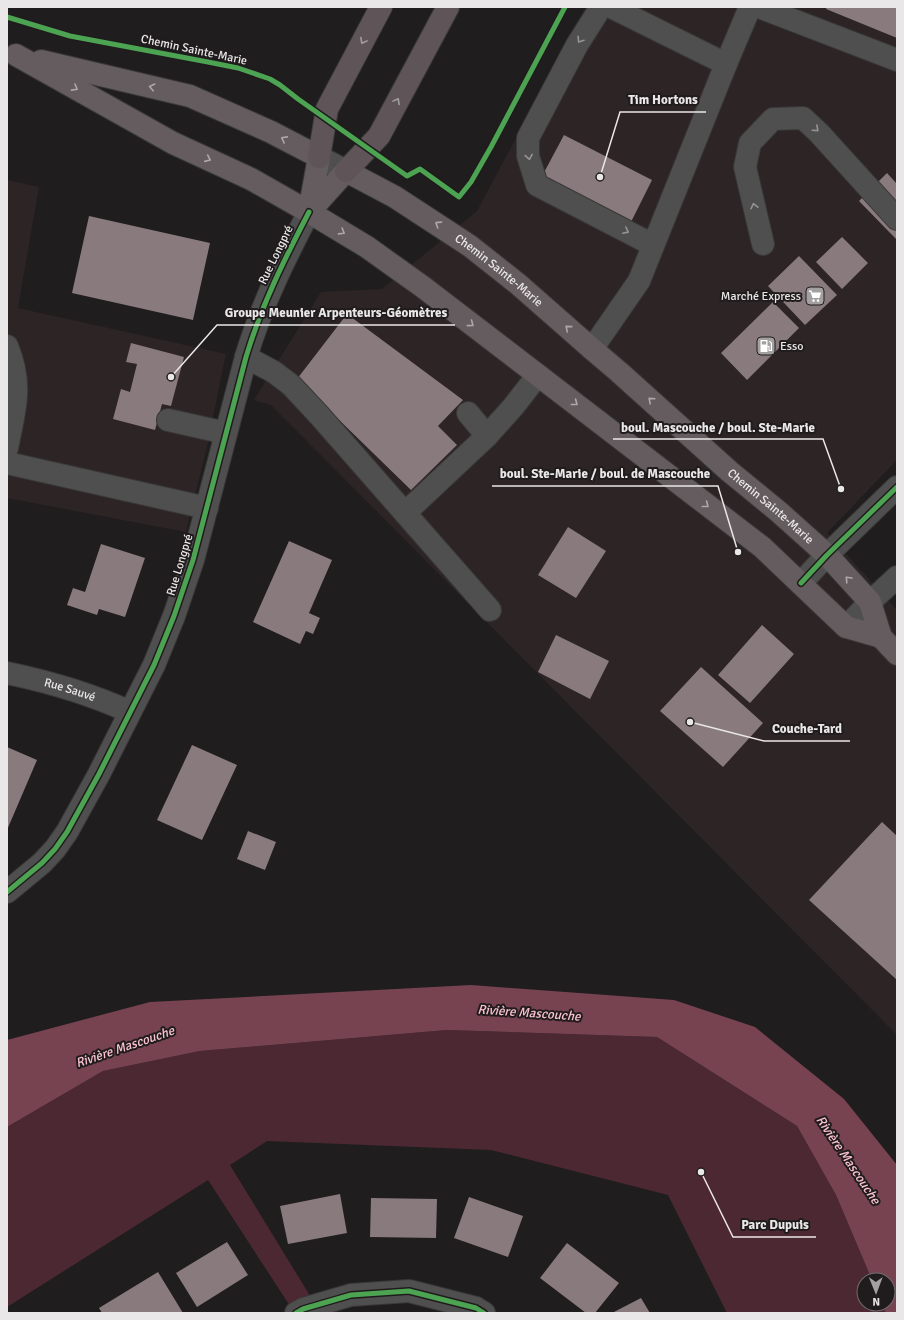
<svg xmlns="http://www.w3.org/2000/svg" width="904" height="1320" viewBox="0 0 904 1320" font-family="Signika,sans-serif">
	<style>
		.built { fill: #2d2426 }
		.green { fill: #4c2832 }
		.water { fill: #774351 }
		.building { fill: #897a7e }
		.lines { fill: none; stroke-linecap: round; stroke-linejoin: round }
		.minor-casing { stroke: #393839; stroke-width: 24 }
		.major-casing { stroke: #393839; stroke-width: 24 }
		.highway-casing { stroke: #393839; stroke-width: 24 }
		.minor { stroke: #504f4f; stroke-width: 22 }
		.major { stroke: #645c5f; stroke-width: 22 }
		.highway { stroke: #5f5558; stroke-width: 22 }
		.cycleway-casing { stroke: #201c1d; stroke-width: 8 }
		.cycleway { stroke: #4ca352; stroke-width: 5 }
		.oneway { stroke: #959394 }
		.oneway2 { stroke: #a49ea0 }
		.oneway3 { stroke: #aea8aa }
		.labels { text-anchor: middle; dominant-baseline: central; stroke-width: 4; stroke-linejoin: round; paint-order: stroke }
		.street-label { font-size: 12px; fill: #eae7e8; stroke: #201c1d }
		.poi-label { font-size: 12px; fill: #eae7e8; stroke: #201c1d; text-anchor: end }
		.water-label { font-size: 13px; font-style: italic; fill: #fbc3d0; stroke: #201c1d }
		.leader { fill: none; stroke: #eae7e8; stroke-width: 1.5 }
		.callout-dot { fill: #eae7e8; stroke: #201c1d; stroke-width: 1.5 }
		.callout-label { font-size: 13px; text-anchor: middle; font-weight: bold; fill: #eae7e8; stroke: #201c1d; stroke-width: 4; stroke-linejoin: round; paint-order: stroke }
	</style>
	<rect width="100%" height="100%" fill="#1f1d1e"/>
	<path class="built" d="M586,7H897V460L827,533L897,610V1035L271,405L254,400L321,292L382,289L477,211Z
		M7,180L39,187L18,308L226,354L206,451L186,532L7,498Z"/>
	<path class="green" d="M447,1030L657,1037L797,1126L836,1195L872,1280H864V1304H882L886,1313H727L668,1195L491,1150L267,1141L230,1165L312,1299L290,1306L208,1180L7,1307V1127L103,1071L200,1051Z"/>
	<path class="water" d="M471,985L674,1000L755,1027L844,1099L897,1165V1313H886L882,1304H888V1280H872L836,1195L797,1126L657,1037L447,1030L200,1051L103,1071L7,1127V1040L150,1002Z"/>
	<path class="building" d="M827,7H897V38L826,9Z
		M564,135L652,180L629,226L540,180Z
		M887,173L897,184V240L859,201Z
		M89,216L210,243L193,320L72,293Z
		M842,237L868,263L842,289L816,262Z
		M799,256L837,295L805,325L768,286Z
		M773,302L799,328L747,380L721,353Z
		M347,314L463,400L438,426L457,445L411,490L297,379Z
		M131,343L184,357L171,406L162,404L155,430L113,419L121,389L130,392L137,364L126,362Z
		M568,527L606,551L576,598L538,575Z
		M289,541L332,560L309,613L320,618L313,634L306,631L300,644L253,622Z
		M101,544L145,558L125,617L99,609L97,615L67,605L73,588L85,592Z
		M762,625L794,654L750,703L718,675Z
		M556,635L609,661L590,699L538,672Z
		M701,667L763,723L723,767L660,711Z
		M192,745L237,765L202,840L157,820Z
		M7,747L37,760L7,830Z
		M882,822L897,836V980L809,900Z
		M248,831L276,842L265,870L237,859Z
		M340,1194L347,1233L288,1244L280,1206Z
		M469,1197L523,1216L508,1257L454,1238Z
		M371,1198L437,1199L436,1238L370,1237Z
		M227,1242L248,1275L197,1307L176,1273Z
		M567,1243L619,1283L595,1313H586L540,1278Z
		M158,1272L183,1313H102L99,1308Z
		M641,1298L650,1313H612Z"/>
	<g class="lines">
		<g class="minor-casing">
			<g id="minor">
				<path d="M601,7L577,45L528,138V156L537,185L653,245"/>
				<path d="M611,7L726,64"/>
				<path d="M759,7L897,60"/>
				<path d="M319,157L346,171"/>
				<path d="M763,244L745,167L750,143L773,119L803,118L819,133L897,219"/>
				<path d="M7,346C23,385 15,408 7,448"/>
				<path d="M592,349L639,281L726,64L750,7"/>
				<path d="M246,357L274,372L291,385L319,415L490,610"/>
				<path d="M468,413L487,436"/>
				<path d="M168,420L226,433"/>
				<path d="M7,463L207,508"/>
				<path d="M405,513L487,436L513,407L538,375"/>
				<path d="M801,583L827,555L897,487"/>
				<path d="M846,627L870,602L897,577"/>
				<path id="s1" d="M7,673C50,682 91,694 130,712"/>
				<path d="M7,892L42,863L55,849L67,832L99,774L154,665L174,616L193,560L246,357C262,304 284,260 309,212"/>
				<path d="M296,1313L303,1309L351,1295L409,1291L476,1308L484,1313"/>
			</g>
		</g>
		<g class="major-casing">
			<g id="major">
				<path d="M16,55L173,143L251,179L309,212L367,247L423,287L762,547L846,627L881,637"/>
				<path d="M41,61L190,96L271,132L319,157L309,212"/>
				<path id="s2" d="M309,212L346,171L395,197L470,246L518,284L592,349L619,372L729,471L779,512L827,555L870,602L881,637L897,654"/>
			</g>
		</g>
		<g class="highway-casing">
			<path id="highway" d="M319,157L327,109L381,7
				M346,171L379,136L448,7"/>
		</g>
		<use href="#minor" class="minor"/>
		<use href="#major" class="major"/>
		<use href="#highway" class="highway"/>
		<g class="cycleway-casing">
			<path id="cycleway" d="M7,17L70,36L208,62L238,68L270,79L280,85L298,99L407,176L420,169L459,197L471,182L491,147L565,7
				M801,583L827,555L897,487
				M7,892L42,863L55,849L67,832L99,774L154,665L174,616L193,560L246,357C262,304 284,260 309,212
				M296,1313L303,1309L351,1295L409,1291L476,1308L484,1313"/>
		</g>
		<use href="#cycleway" class="cycleway"/>
	</g>
	<defs><path id="oneway-chevron" d="M-2-3.5L2.5 0L-2 3.5" fill="none" stroke-width="1.6" stroke-linecap="round" stroke-linejoin="round"/></defs>
	<g class="oneway">
		<use href="#oneway-chevron" transform="translate(580 40) rotate(123)"/>
		<use href="#oneway-chevron" transform="translate(816 129) rotate(42)"/>
		<use href="#oneway-chevron" transform="translate(529 157) rotate(80)"/>
		<use href="#oneway-chevron" transform="translate(754 206) rotate(-103)"/>
		<use href="#oneway-chevron" transform="translate(626 231) rotate(27)"/>
	</g>
	<g class="oneway2">
		<use href="#oneway-chevron" transform="translate(363 41) rotate(118)"/>
		<use href="#oneway-chevron" transform="translate(397 101) rotate(-62)"/>
	</g>
	<g class="oneway3">
		<use href="#oneway-chevron" transform="translate(152 87) rotate(-167)"/>
		<use href="#oneway-chevron" transform="translate(75 88) rotate(29)"/>
		<use href="#oneway-chevron" transform="translate(284 139) rotate(-152)"/>
		<use href="#oneway-chevron" transform="translate(208 159) rotate(24)"/>
		<use href="#oneway-chevron" transform="translate(438 224) rotate(-147)"/>
		<use href="#oneway-chevron" transform="translate(342 232) rotate(32)"/>
		<use href="#oneway-chevron" transform="translate(471 324) rotate(37)"/>
		<use href="#oneway-chevron" transform="translate(568 328) rotate(-139)"/>
		<use href="#oneway-chevron" transform="translate(651 400) rotate(-138)"/>
		<use href="#oneway-chevron" transform="translate(575 403) rotate(38)"/>
		<use href="#oneway-chevron" transform="translate(706 505) rotate(38)"/>
		<use href="#oneway-chevron" transform="translate(848 579) rotate(-133)"/>
	</g>
	<defs>
		<g id="supermarket-square" transform="scale(1)"><rect x="-9" y="-9" width="18" height="18" rx="4" fill="#a3a0a1" stroke="#201c1d"/><path d="M-6-5.5h2.5l.6 2H6L4.5 2H-2.5L-4.4-4H-6ZM-1.5 3.2a1.3 1.3 0 1 0 .1 0ZM3 3.2a1.3 1.3 0 1 0 .1 0Z" fill="#fff"/></g>
		<g id="fuel-square" transform="scale(1)"><rect x="-9" y="-9" width="18" height="18" rx="4" fill="#a3a0a1" stroke="#201c1d"/><path d="M-5.5-6h7V0h2V4h1.3V-2.5L3-4.5l.8-.8L6-3V5H2.5V1h-1V6h-7ZM-4.2-4.7v3.2H.2V-4.7Z" fill="#fff"/></g>
	</defs>
	<g fill-rule="evenodd">
		<use href="#supermarket-square" x="815" y="296"/>
		<use href="#fuel-square" x="766" y="346"/>
	</g>
	<g class="labels">
		<g class="street-label">
			<text transform="translate(194 50) rotate(12)">Chemin Sainte-Marie</text>
			<text transform="translate(276 255) rotate(-64)">Rue Longpré</text>
			<text stroke="none"><textPath href="#s2" startOffset="238">Chemin Sainte-Marie</textPath></text>
			<text stroke="none"><textPath href="#s2" startOffset="598">Chemin Sainte-Marie</textPath></text>
			<text transform="translate(180 565) rotate(-73)">Rue Longpré</text>
			<text stroke="none"><textPath href="#s1" startOffset="65">Rue Sauvé</textPath></text>
		</g>
		<g class="poi-label">
			<text x="801" y="296">Marché Express</text>
			<text x="780" y="346" text-anchor="start">Esso</text>
		</g>
		<g class="water-label">
			<text transform="translate(529 1013) rotate(4)">Rivière Mascouche</text>
			<text transform="translate(125 1047) rotate(-19)">Rivière Mascouche</text>
			<text transform="translate(848 1160) rotate(56)">Rivière Mascouche</text>
		</g>
	</g>
	<path class="leader" d="M600 177L620 112H706M171 377L217 325H455M841 489L823 439H613M738 552L718 486H492M690 722L764 741H850M701 1172L733 1237H816"/>
	<g class="callout-dot">
		<circle cx="600" cy="177" r="4"/>
		<circle cx="171" cy="377" r="4"/>
		<circle cx="841" cy="489" r="4"/>
		<circle cx="738" cy="552" r="4"/>
		<circle cx="690" cy="722" r="4"/>
		<circle cx="701" cy="1172" r="4"/>
	</g>
	<g class="callout-label">
		<text x="663" y="104">Tim Hortons</text>
		<text x="336" y="317">Groupe Meunier Arpenteurs-Géomètres</text>
		<text x="718" y="432">boul. Mascouche / boul. Ste-Marie</text>
		<text x="605" y="478">boul. Ste-Marie / boul. de Mascouche</text>
		<text x="807" y="733">Couche-Tard</text>
		<text x="775" y="1229">Parc Dupuis</text>
	</g>
	<rect width="904" height="1320" fill="none" stroke="#eae7e8" stroke-width="16"/>
	<g transform="translate(876 1292) rotate(179)"><circle r="19" fill="#201c1d" stroke="#716d6e"/>
	<path d="M0-3L7 15L0 10L-7 15Z" fill="#a3a0a1"/>
	<text y="-6" font-size="11" font-weight="bold" text-anchor="middle" fill="#eae7e8">N</text>
	</g>
</svg>
